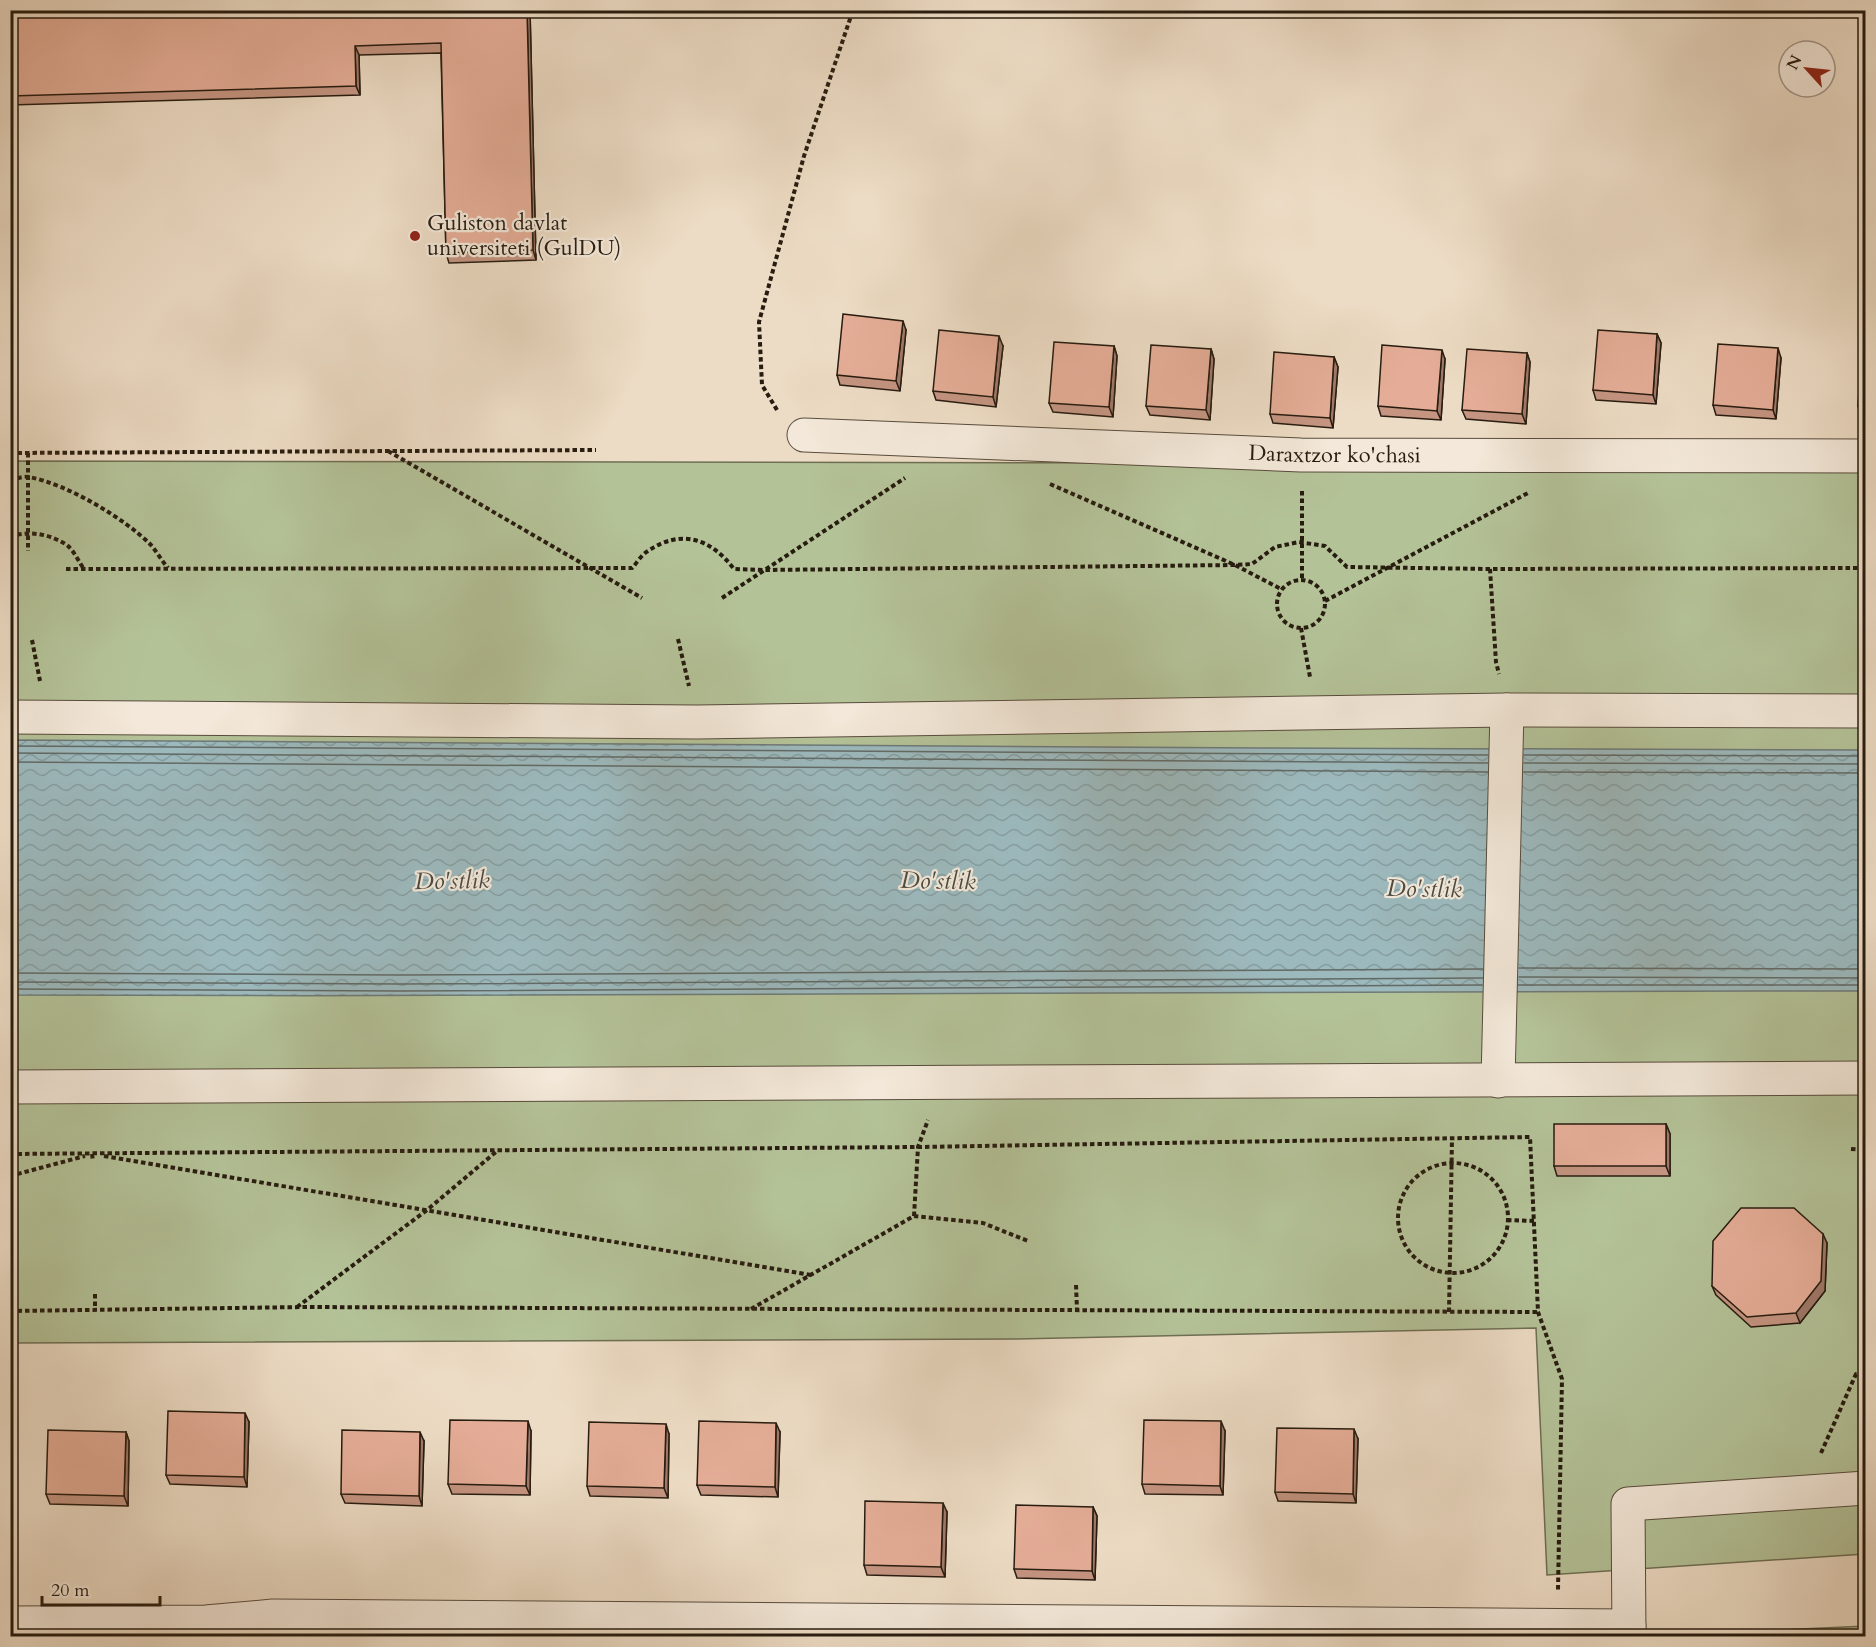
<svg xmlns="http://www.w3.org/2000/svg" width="1876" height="1647" viewBox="0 0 1876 1647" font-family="Cardo,serif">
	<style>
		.park { fill: #b4c298; stroke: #6e6f54; stroke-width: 1.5 }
		.water { fill: url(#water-waves); stroke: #6d7a78; stroke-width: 1.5 }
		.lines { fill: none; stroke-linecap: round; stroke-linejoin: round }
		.shore { stroke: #626a66; stroke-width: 1.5 }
		.minor-casing { stroke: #584c3d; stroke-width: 35 }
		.path { stroke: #271c10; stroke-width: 4; stroke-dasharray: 4.5 3; stroke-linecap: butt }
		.minor { stroke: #f3e8d9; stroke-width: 33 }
		.wall { fill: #c59582; stroke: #271c10; stroke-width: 1.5 }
		.shaded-wall { fill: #a0796a; stroke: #271c10; stroke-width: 1.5 }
		.building { fill: #e5ad97; stroke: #271c10; stroke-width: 1.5 }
		.poi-dot { fill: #8f2418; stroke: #f3e8d9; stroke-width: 2 }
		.labels { text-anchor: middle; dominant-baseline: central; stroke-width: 4.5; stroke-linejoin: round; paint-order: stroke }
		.poi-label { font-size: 22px; fill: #271c10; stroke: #f3e8d9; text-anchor: start }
		.street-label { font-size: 22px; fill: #271c10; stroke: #f3e8d9 }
		.water-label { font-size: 24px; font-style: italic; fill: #4a4b44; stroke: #f3e8d9 }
	</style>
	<defs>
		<pattern id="water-waves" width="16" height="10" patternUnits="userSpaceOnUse" patternTransform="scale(1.5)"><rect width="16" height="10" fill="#9cb9bd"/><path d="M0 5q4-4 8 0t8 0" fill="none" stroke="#869ea1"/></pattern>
	</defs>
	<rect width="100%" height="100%" fill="#eddcc5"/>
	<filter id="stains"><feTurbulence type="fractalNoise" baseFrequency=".00333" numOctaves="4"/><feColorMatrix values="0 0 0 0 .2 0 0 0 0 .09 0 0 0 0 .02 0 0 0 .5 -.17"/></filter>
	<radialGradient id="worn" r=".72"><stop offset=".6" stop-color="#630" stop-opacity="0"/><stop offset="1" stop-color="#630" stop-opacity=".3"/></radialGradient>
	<path class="park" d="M10,461L1865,464V1554L1547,1575L1536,1328L1014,1339L11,1343Z
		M1866,1626L1865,1636H1734V1632Z"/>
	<path class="water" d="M11,740L1260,748L1865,750V991C1247,990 629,998 11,995Z"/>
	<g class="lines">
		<path class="shore" d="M10,746L1488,755
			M10,753L1488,763
			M1524,755L1866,756
			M10,762L1488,772
			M1524,763L1866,764
			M1524,772L1866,773
			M1519,968L1866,969
			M10,973L400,975L1483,969
			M1519,977L1866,978
			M10,982L400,984L1483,978
			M1518,985H1866
			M10,989L400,991L1482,985"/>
		<g class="minor-casing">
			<g id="minor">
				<path id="s1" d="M804,435L1301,455L1866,456"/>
				<path d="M10,717L697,722L1507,710L1866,711"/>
				<path d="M1498,1081L1507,710"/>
				<path d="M10,1087L1866,1078"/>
				<path d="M10,1623L206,1622L273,1616L1629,1626"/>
				<path d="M1629,1636L1628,1504L1866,1488"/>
			</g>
		</g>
		<path class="path" d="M777,410L762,385L759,322L804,156L853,10
			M388,451L642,598
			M10,453L596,450
			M28,453V551
			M10,480C16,479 23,476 29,477C67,484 124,518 151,545C157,552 162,561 168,568
			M1050,484L1235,565L1281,589
			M1302,491V580
			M10,537C29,530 50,534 67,545C74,551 79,562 84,569
			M66,569L632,568C637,563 641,555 648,551C682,528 711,539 734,569L764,570L1235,565L1252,564L1275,547L1299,542L1325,546L1347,567L1490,569L1866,568
			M1490,569L1496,662L1499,674
			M1277 604a24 24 0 1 1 48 0a24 24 0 1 1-48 0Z
			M722,598L905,478
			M1325,601L1528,493
			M1301,628L1310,677
			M678,639L689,686
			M32,640L40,681
			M1851,1149L1866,1150
			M10,1154L918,1147L1530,1137L1538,1312L1562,1379L1558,1590
			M92,1154L93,1161
			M104,1156L811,1275
			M1398 1218a55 55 0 1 1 110 0a55 55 0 1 1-110 0Z
			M10,1176L85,1156
			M914,1216L918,1147L928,1120
			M1507,1220L1534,1221
			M1076,1285L1077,1310
			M95,1294V1310
			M297,1307L427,1210L497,1151
			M751,1309L914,1216L983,1223L1028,1241
			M10,1311L306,1307L1538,1312
			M1449,1312L1452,1138
			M1821,1453L1856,1374H1866"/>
		<use href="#minor" class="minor"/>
	</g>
	<path class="wall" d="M10,10H530L536,260L449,263L446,253L441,53L359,55L360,95L10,105Z
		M906,330L900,391L840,385L837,375Z
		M1657,334L1661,343L1656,404L1596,400L1593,390Z
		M1003,346L996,407L936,400L933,391Z
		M1114,346L1117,356L1113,417L1053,412L1049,403Z
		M1866,346V416H1861L1858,406Z
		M1211,349L1214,359L1210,420L1150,415L1146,406Z
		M1527,353L1530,362L1526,424L1466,419L1462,410Z
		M1334,357L1338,367L1333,428L1273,423L1270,414Z
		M1781,358L1776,419L1716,415L1713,405Z
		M1445,359L1441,420L1381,416L1378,406Z
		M1666,1124L1670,1134V1176H1557L1554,1166Z
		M1827,1243L1825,1291L1800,1323L1751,1327L1716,1295L1712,1286Z
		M249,1422L247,1487L170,1484L166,1475Z
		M531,1431L530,1495L452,1494L448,1484Z
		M1225,1431L1223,1495L1145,1494L1142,1484Z
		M126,1432L129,1441L128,1506L50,1504L46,1494Z
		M780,1432L778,1497L701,1495L697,1485Z
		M669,1434L668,1498L590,1496L587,1486Z
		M1358,1439L1356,1503L1278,1501L1275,1492Z
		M424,1441L422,1506L345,1503L341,1494Z
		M1093,1507L1097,1516L1095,1580L1017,1578L1014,1569Z
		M947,1512L945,1577L867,1575L864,1565Z"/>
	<path class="shaded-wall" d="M527,10H530L536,260L533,250Z
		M355,46L359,55L360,95L356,86Z
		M903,321L906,330L900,391L896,381Z
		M1657,334L1661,343L1656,404L1653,395Z
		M999,336L1003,346L996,407L993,397Z
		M1114,346L1117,356L1113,417L1109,407Z
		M1778,348L1781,358L1776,419L1773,410Z
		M1211,349L1214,359L1210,420L1206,410Z
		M1442,350L1445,359L1441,420L1437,411Z
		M1527,353L1530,362L1526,424L1522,414Z
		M1334,357L1338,367L1333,428L1330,418Z
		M1666,1124L1670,1134V1176L1666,1166Z
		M1823,1234L1827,1243L1825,1291L1800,1323L1796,1313Z
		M245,1413L249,1422L247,1487L244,1477Z
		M528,1421L531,1431L530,1495L526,1486Z
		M1221,1421L1225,1431L1223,1495L1220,1486Z
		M776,1423L780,1432L778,1497L775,1487Z
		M666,1424L669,1434L668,1498L664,1488Z
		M1354,1429L1358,1439L1356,1503L1353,1494Z
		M126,1432L129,1441L128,1506L124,1496Z
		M420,1432L424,1441L422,1506L419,1496Z
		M943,1503L947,1512L945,1577L941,1567Z
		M1093,1507L1097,1516L1095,1580L1092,1571Z"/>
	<path class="building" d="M10,10H527L533,250L446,253L441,43L355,46L356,86L10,96Z
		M843,314L903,321L896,381L837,375Z
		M939,330L999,336L993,397L933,391Z
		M1598,330L1657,334L1653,395L1593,390Z
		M1054,342L1114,346L1109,407L1049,403Z
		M1718,344L1778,348L1773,410L1713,405Z
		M1151,345L1211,349L1206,410L1146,406Z
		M1382,345L1442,350L1437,411L1378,406Z
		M1862,345L1866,346V407L1858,406Z
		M1467,349L1527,353L1522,414L1462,410Z
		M1274,352L1334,357L1330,418L1270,414Z
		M1554,1124H1666V1166H1554Z
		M1741,1208H1794L1823,1234L1821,1281L1796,1313L1747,1317L1712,1286L1713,1241Z
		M168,1411L245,1413L244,1477L166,1475Z
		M450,1420L528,1421L526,1486L448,1484Z
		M1144,1420L1221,1421L1220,1486L1142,1484Z
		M699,1421L776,1423L775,1487L697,1485Z
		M589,1422L666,1424L664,1488L587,1486Z
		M1277,1428L1354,1429L1353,1494L1275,1492Z
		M48,1430L126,1432L124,1496L46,1494Z
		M342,1430L420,1432L419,1496L341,1494Z
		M865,1501L943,1503L941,1567L864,1565Z
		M1016,1505L1093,1507L1092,1571L1014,1569Z"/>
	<circle class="poi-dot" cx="415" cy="236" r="6"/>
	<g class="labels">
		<g class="poi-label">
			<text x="427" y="223">Guliston davlat<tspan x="427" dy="25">universiteti (GulDU)</tspan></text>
		</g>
		<g class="street-label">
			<text stroke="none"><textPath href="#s1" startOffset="531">Daraxtzor ko'chasi</textPath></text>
		</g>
		<g class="water-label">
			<text transform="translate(452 881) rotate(-1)">Do'stlik</text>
			<text transform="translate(938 881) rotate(1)">Do'stlik</text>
			<text transform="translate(1424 889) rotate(1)">Do'stlik</text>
		</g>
	</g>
	<rect width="1876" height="1647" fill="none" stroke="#eddcc5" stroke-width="36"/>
	<rect x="12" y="12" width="1852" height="1623" fill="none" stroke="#271c10" stroke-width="3"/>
	<rect x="18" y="18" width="1840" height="1611" fill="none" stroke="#271c10" stroke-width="1.5"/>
	<g transform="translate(1807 69) rotate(297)"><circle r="28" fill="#f3e8d9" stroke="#a19689" stroke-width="1.5"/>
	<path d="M0-4.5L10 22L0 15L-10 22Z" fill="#8f2418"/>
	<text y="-9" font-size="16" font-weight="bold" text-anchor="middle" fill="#271c10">N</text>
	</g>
	<path d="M42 1596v9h118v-9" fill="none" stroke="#271c10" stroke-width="3"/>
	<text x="51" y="1596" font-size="18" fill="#271c10" stroke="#f3e8d9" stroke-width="4.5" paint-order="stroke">20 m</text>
	<rect width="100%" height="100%" filter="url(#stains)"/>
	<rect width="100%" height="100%" fill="url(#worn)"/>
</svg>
